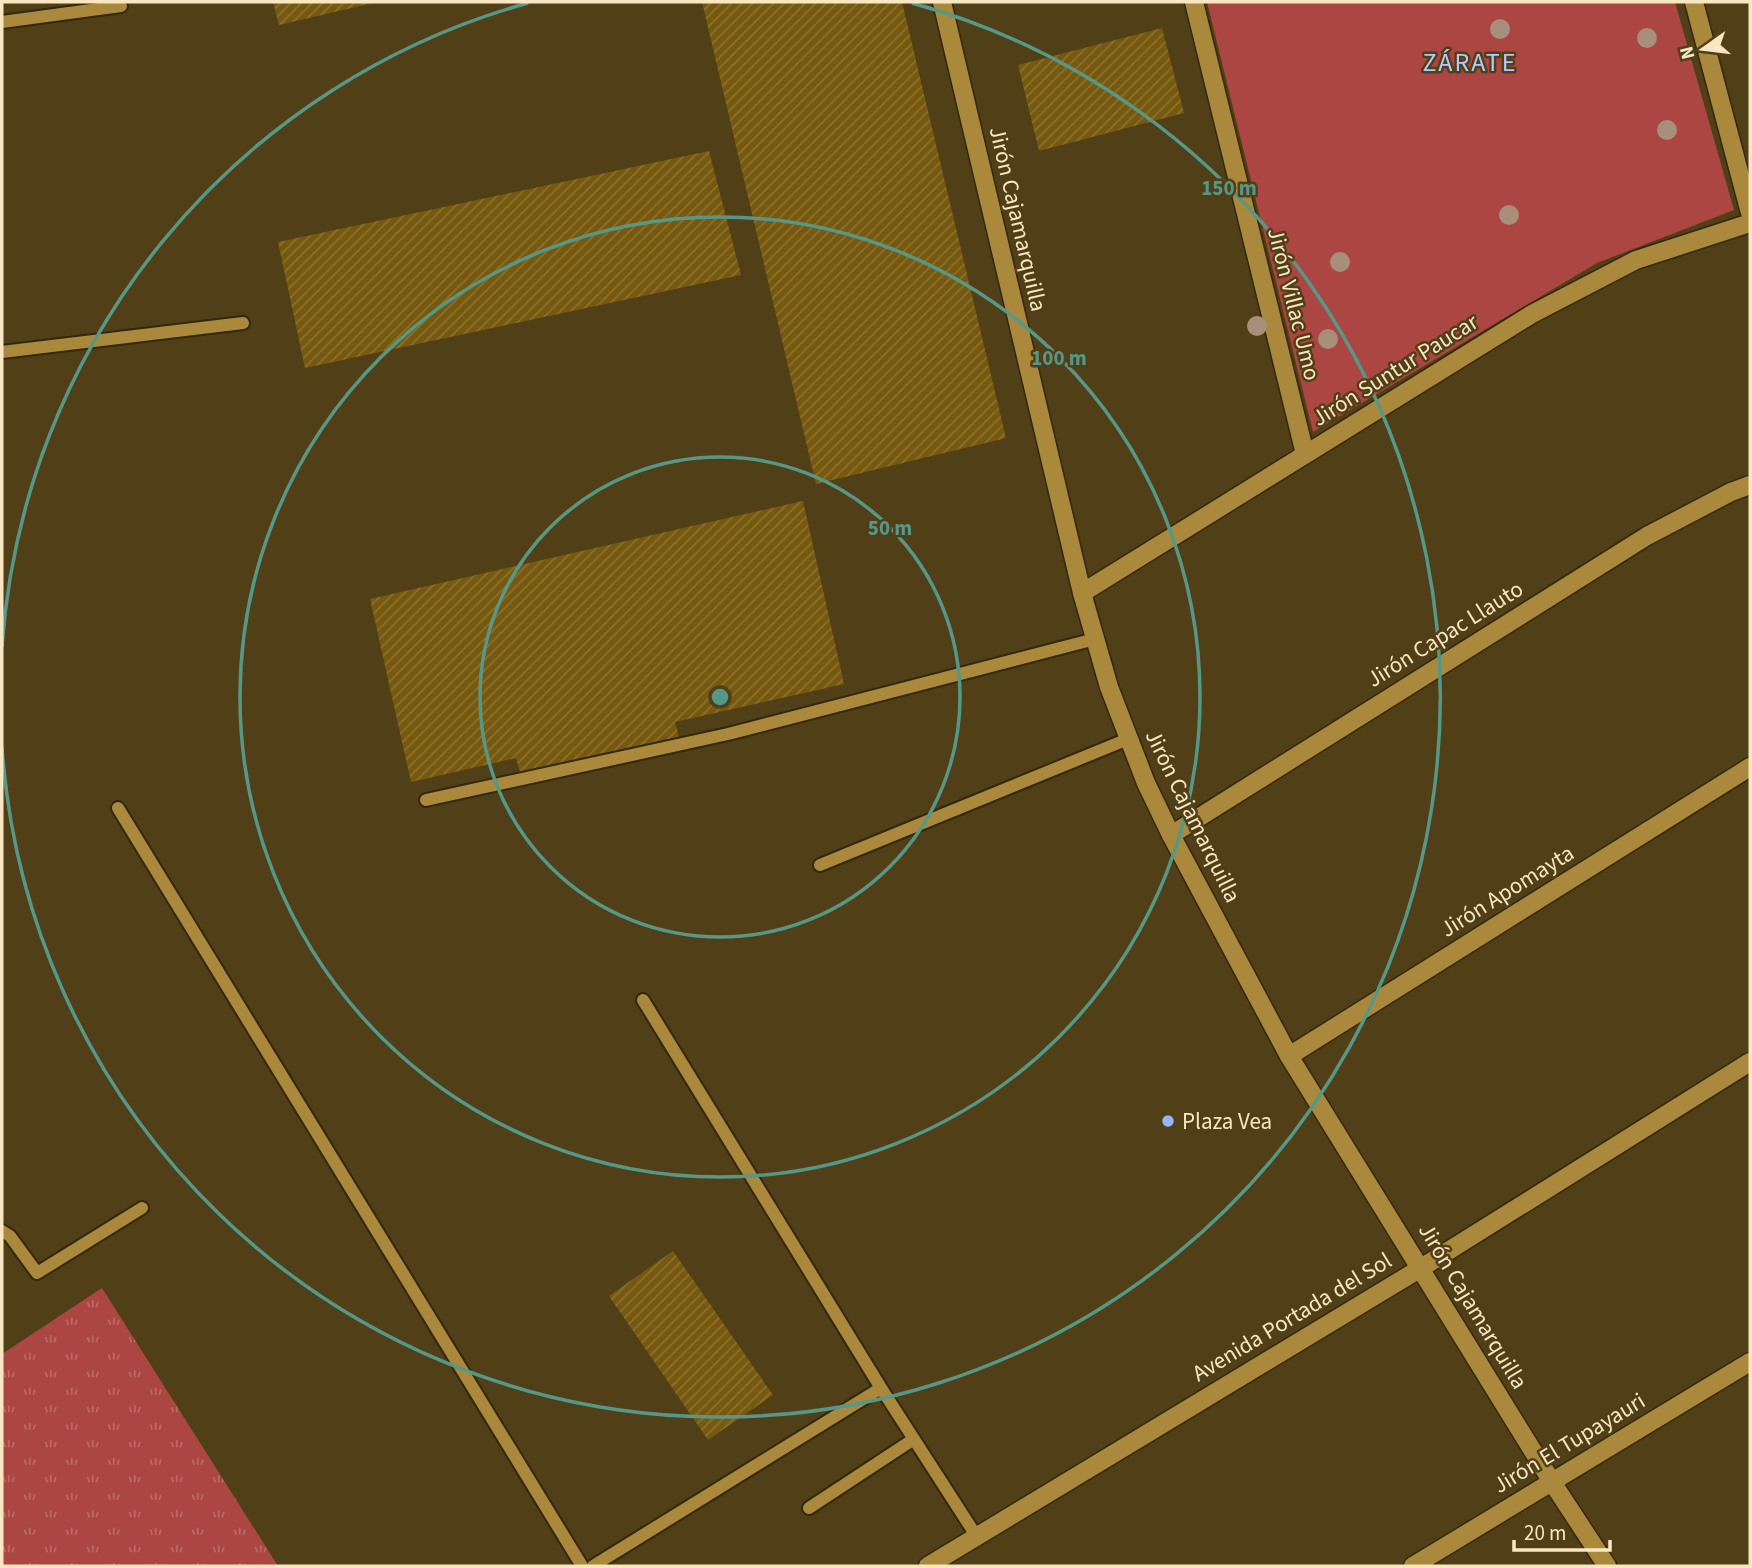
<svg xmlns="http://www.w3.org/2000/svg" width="1752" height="1568" viewBox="0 0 1752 1568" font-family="'Source Sans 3',sans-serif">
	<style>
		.grass { fill: url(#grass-tufts) }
		.park { fill: #ac4642 }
		.building { fill: url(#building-hatch) }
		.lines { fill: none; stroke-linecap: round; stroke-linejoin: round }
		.service-casing { stroke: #32270f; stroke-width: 16 }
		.minor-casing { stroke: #32270f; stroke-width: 21 }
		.tertiary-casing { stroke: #32270f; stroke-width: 21 }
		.service { stroke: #ab893c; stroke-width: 12 }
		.minor { stroke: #ab893c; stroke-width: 18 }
		.tertiary { stroke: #ab893c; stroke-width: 18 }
		.tree { fill: #a88f7b }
		.ring { fill: none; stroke: #559888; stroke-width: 3.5 }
		.poi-dot { fill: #95b6fd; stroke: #513f17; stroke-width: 2.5 }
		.labels { text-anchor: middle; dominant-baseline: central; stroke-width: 5; stroke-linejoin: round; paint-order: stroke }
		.street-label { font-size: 23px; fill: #f9e7c3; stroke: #513f17 }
		.poi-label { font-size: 23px; fill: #f9e7c3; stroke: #513f17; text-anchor: start }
		.quarter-label { font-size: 26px; letter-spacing: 2px; fill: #b0caff; stroke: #513f17 }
		.centre { fill: #559888; stroke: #513f17; stroke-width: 3.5 }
		.ring-label { font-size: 21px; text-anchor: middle; font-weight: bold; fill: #559888; stroke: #513f17; stroke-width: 5; stroke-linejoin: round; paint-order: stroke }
	</style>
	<defs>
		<pattern id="grass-tufts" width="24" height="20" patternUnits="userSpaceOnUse" patternTransform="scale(1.75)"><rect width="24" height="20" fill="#ac4642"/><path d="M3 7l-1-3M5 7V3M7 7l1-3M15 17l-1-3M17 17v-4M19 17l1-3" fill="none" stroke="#bc6a64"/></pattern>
		<pattern id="building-hatch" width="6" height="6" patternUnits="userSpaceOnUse" patternTransform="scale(1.75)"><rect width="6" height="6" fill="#76590e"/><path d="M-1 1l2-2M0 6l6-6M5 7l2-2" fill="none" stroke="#8a712f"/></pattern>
	</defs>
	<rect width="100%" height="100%" fill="#513f17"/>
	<path class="grass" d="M102,1288L278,1566H2V1354Z"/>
	<path class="park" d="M1207,2H1675L1734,210L1597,263L1313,432Z"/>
	<path class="building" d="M273,2H373V3L279,25Z
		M702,2H902L1006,438L816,484Z
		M1162,28L1184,113L1039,151L1018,65Z
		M709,151L741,275L305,368L278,242Z
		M803,501L844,684L675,722L679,737L520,772L516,758L411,782L370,599Z
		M673,1251L773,1395L708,1440L609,1296Z"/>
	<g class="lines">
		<g class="service-casing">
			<path id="service" d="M2,22L121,6
				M2,352L243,323
				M426,800L728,734L1095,639
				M118,808L582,1566
				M820,865L1128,739
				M643,1000L881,1388L977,1537
				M2,1231L10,1236L37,1273L142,1208
				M809,1508L914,1439
				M593,1566L881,1388"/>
		</g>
		<g class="minor-casing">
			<path id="minor" d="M1194,2L1305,454
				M1694,2L1750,213
				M1082,593L1532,314L1636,260L1750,223
				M1171,835L1647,536L1731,492L1750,485
				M1289,1056L1750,767
				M1413,1566L1750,1362"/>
		</g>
		<g class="tertiary-casing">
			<path id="tertiary" d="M942,2L1082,593L1109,687L1146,783L1171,835L1289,1056L1552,1482L1607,1566
				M928,1566L1421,1268L1750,1062"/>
		</g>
		<use href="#service" class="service"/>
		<use href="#minor" class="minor"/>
		<use href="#tertiary" class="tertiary"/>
	</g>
	<g class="tree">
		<circle cx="1500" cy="29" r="10"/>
		<circle cx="1647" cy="38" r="10"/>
		<circle cx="1667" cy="130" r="10"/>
		<circle cx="1509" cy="215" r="10"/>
		<circle cx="1340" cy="262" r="10"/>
		<circle cx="1257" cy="326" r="10"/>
		<circle cx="1328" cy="339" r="10"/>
	</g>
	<g class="ring">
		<circle cx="720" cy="697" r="240"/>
		<circle cx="720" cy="697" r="480"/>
		<path d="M2 647A720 720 0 0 1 528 3M912 3A720 720 0 1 1 2 747"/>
	</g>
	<circle class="poi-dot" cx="1168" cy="1121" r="7"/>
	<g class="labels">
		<g class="street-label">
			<text transform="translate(1018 219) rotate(77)">Jirón Cajamarquilla</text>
			<text transform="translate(1294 304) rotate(76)">Jirón Villac Umo</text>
			<text transform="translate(1395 370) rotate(-32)">Jirón Suntur Paucar</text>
			<text transform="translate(1445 634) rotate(-32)">Jirón Capac Llauto</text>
			<text transform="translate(1193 816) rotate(64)">Jirón Cajamarquilla</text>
			<text transform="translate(1507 891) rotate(-32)">Jirón Apomayta</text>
			<text transform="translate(1473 1306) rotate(59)">Jirón Cajamarquilla</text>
			<text transform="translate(1292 1317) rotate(-31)">Avenida Portada del Sol</text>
			<text transform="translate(1569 1443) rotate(-31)">Jirón El Tupayauri</text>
		</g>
		<g class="poi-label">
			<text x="1182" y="1121">Plaza Vea</text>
		</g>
		<g class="quarter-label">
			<text x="1470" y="62">ZÁRATE</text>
		</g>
	</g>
	<circle cx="720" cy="697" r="10" class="centre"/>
	<g class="ring-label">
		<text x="1229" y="195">150 m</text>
		<text x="1059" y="365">100 m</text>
		<text x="890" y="535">50 m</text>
	</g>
	<rect width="1752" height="1568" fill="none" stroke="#f9e7c3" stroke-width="7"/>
	<g transform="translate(1703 49) rotate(256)" stroke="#513f17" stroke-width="5" paint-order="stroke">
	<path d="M0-5L12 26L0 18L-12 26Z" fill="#f9e7c3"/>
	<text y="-10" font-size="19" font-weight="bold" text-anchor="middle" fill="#f9e7c3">N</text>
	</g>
	<path d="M1514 1540v10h96v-10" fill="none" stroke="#f9e7c3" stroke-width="3.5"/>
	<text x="1524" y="1540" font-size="21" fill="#f9e7c3" stroke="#513f17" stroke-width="5" paint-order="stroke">20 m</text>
</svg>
